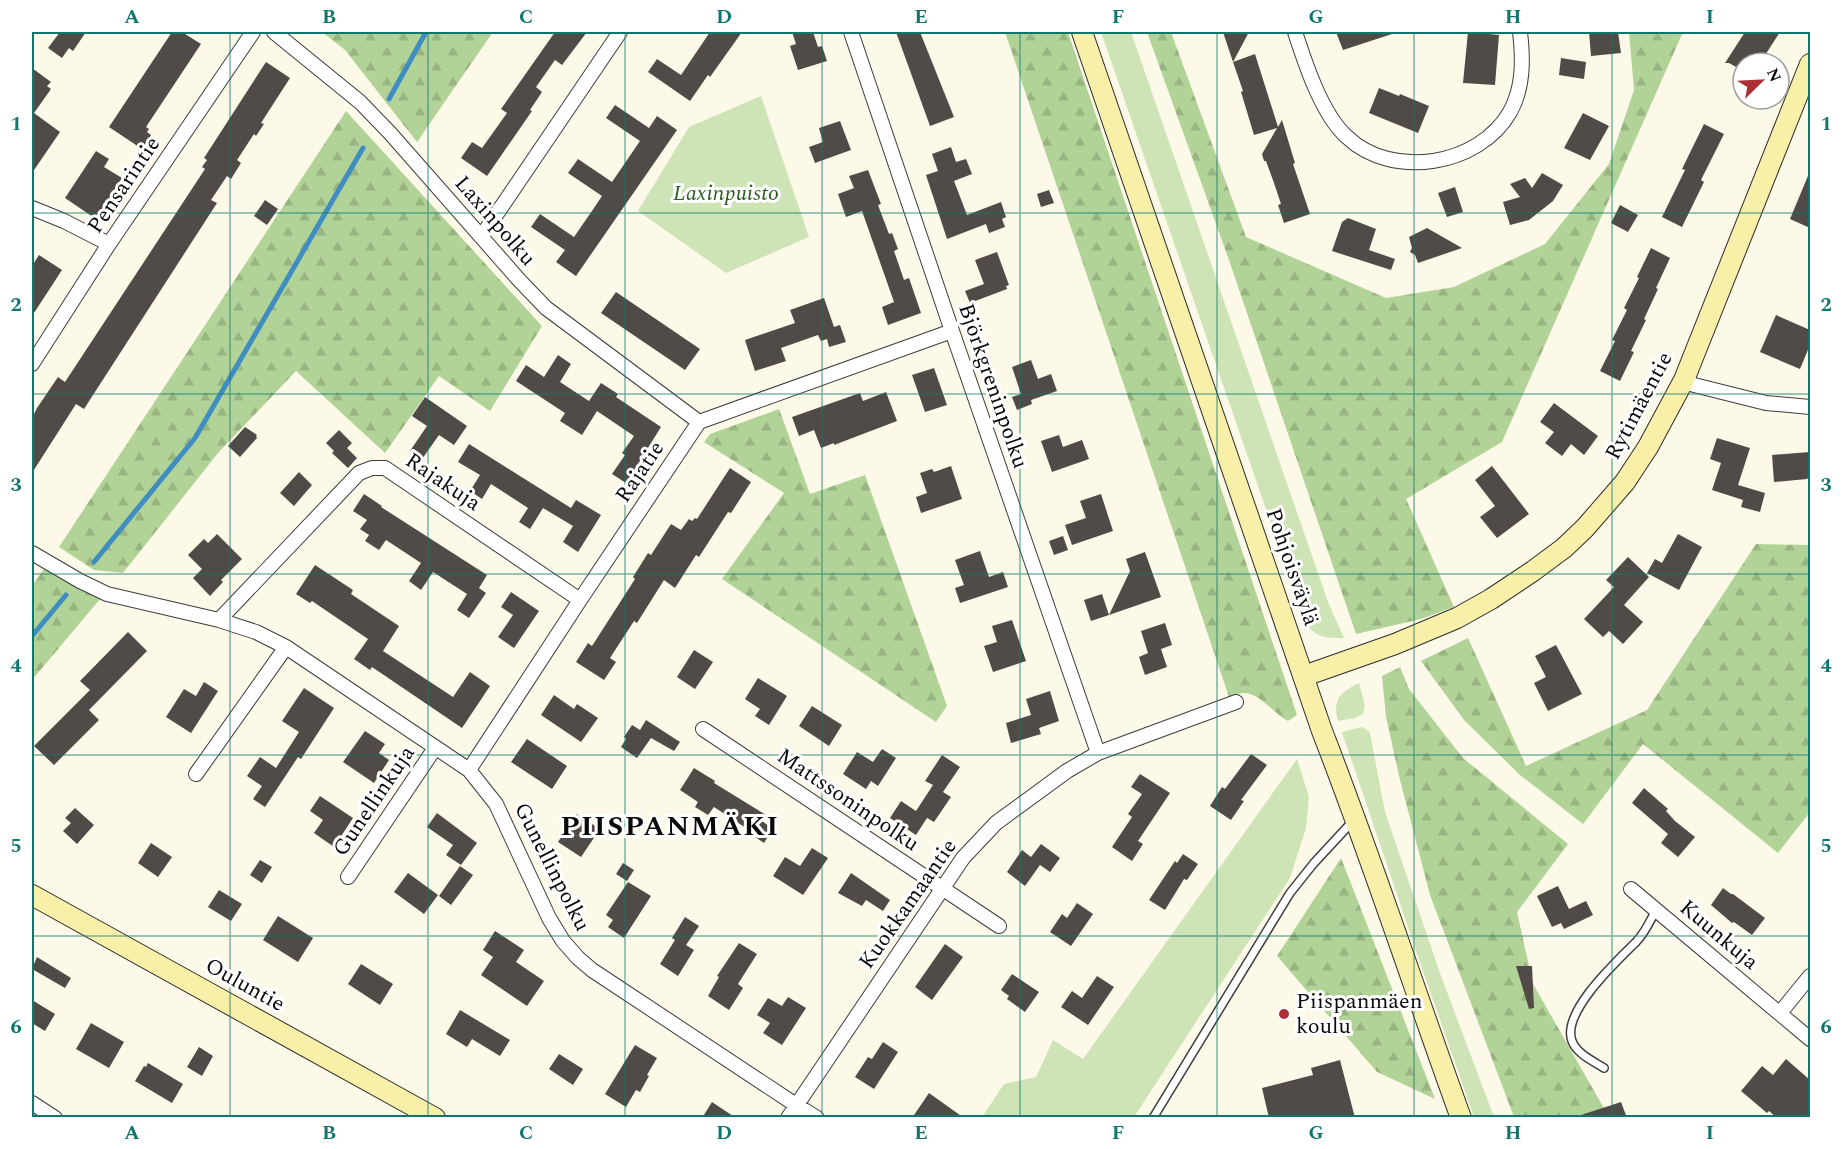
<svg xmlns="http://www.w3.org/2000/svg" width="1842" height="1149" viewBox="0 0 1842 1149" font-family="Spectral,serif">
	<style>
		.green { fill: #cee4b6 }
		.forest { fill: url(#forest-firs) }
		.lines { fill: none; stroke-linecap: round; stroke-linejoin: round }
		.stream { stroke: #3f8dc1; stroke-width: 5 }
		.building { fill: #514b47 }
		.lane-casing { stroke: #3d3d3d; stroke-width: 10 }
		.street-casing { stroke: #3d3d3d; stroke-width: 16 }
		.secondary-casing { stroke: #2c2c2c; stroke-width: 22 }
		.lane { stroke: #fff; stroke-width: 7 }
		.street { stroke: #fff; stroke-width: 14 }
		.secondary { stroke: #f8efa8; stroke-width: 20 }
		.grid { fill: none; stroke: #0f766e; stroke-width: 1.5; stroke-opacity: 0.55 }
		.poi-dot { fill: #ad2f35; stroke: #fff; stroke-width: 2 }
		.labels { text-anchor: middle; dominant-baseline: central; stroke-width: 6; stroke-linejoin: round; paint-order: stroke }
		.street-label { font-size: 22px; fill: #0a0a0a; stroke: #fff }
		.park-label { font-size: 22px; font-style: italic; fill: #2d5b21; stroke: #fff }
		.poi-label { font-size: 22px; fill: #0a0a0a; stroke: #fff; text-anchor: start }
		.district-label { font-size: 28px; font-weight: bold; letter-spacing: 1.5px; fill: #0a0a0a; stroke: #fff }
		.neatline { fill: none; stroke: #0f766e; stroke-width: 2 }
		.grid-label { font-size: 20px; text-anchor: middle; font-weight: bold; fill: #0f766e }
	</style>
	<defs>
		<pattern id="forest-firs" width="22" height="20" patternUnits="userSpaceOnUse" patternTransform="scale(1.5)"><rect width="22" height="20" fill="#b2d397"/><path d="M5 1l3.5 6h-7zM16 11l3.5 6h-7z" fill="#98b481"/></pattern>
	</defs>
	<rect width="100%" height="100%" fill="#fdf9e8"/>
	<path class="green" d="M1101,32H1131L1328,602L1344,638C1325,638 1316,638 1305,622Z
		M761,96L809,237L726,273L638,211L689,127Z
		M1359,683L1365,706L1363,714L1355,718L1338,721C1332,700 1340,692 1359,683Z
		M1361,727L1366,729L1370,733L1385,812L1441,976L1494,1117H1474L1426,980L1342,732Z
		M1297,759L1309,797L1306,828L1290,878L1134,1117H982L1004,1084L1036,1077L1053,1040L1083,1059Z"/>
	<path class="forest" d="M322,32H493L417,142L345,50Z
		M1005,32H1068L1297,715L1288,721C1274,714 1259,692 1243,693C1239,693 1234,696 1229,697Z
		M1147,32H1171L1246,237L1386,298L1454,287L1545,244L1609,164L1634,90L1629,32H1683L1502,442L1406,499L1454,607L1421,619L1356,634L1229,260Z
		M346,111L542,326L490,411L439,376L385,453L296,371L218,453L123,573L94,570L59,547Z
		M779,409L810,494L865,475L947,706L936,722L722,579L784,493L704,442L710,434Z
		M1756,544L1810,545V812L1778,853L1643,744L1583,824L1520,775L1464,720L1421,661L1468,638L1526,766L1647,710Z
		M44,569L100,599L32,680V586Z
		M1400,667L1409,689L1463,758L1568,844L1517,912L1533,984L1609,1117H1514L1430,895L1400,780L1386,717L1382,676Z
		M1341,858L1435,1099L1377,1072L1277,956Z"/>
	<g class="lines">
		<path class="stream" d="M389,99L426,32
			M94,562L195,438L363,148
			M32,636L66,595"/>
	</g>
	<path class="building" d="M60,32H86L73,51L69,48L62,58L48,48Z
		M172,32H182L201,44L146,127L149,129L147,132L151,135L142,149L109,127Z
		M555,32H587L562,65L555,60L536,87L542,92L530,110L532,111L487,176L461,158L472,142L482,148L507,113L501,109Z
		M710,32H742L710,77L708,75L690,101L648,72L657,59L681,75Z
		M792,32H813L818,47L822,46L827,61L798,70L790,46L796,44Z
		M896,32H920L954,117L930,126Z
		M1223,32H1249L1233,62Z
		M1336,32H1391L1392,34L1343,50Z
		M1468,32L1499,35L1495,85L1463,83Z
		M1589,32H1618L1621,53L1591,56Z
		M1745,32H1780L1760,63H1743V71L1729,63H1725Z
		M1255,54L1278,127L1282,120L1295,163L1293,164L1310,214L1284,223L1278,205L1281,204L1274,183L1266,161H1264L1262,154L1277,128L1254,135L1241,92L1243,91L1233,62Z
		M1561,58L1586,62L1584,79L1559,75Z
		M266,62L290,78L261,123L264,124L256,136L254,134L237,160L241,163L231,179L227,176L211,200L217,203L84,409L76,404L32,473V418L37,408L58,377L65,382L205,169L202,167L207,160L204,158Z
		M32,68L51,82L47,86L51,89L34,113L60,132L32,173Z
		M1379,88L1399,96L1400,94L1429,106L1418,133L1369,113Z
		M615,105L649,128L657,116L677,130L576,276L556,262L565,250L531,227L540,214L574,237L594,208L602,196L568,173L578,159L612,182L640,141L606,118Z
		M1583,113L1609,126L1590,160L1564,148Z
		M840,121L851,150L815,163L809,147L823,142L819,128Z
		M1704,124L1724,134L1701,180L1704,182L1682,227L1662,217L1685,170L1682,169Z
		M951,147L956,162L966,159L972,174L954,181L967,215L1001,202L1006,217L1002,219L1005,227L989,233L986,224L947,239L926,175L938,171L932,154Z
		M96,151L109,159L104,167L122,178L96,219L65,198Z
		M868,170L881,204L878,205L889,234L892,233L898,249L894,251L904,280L909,278L921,313L888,325L882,307L894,302L862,211L846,217L838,194L854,188L849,176Z
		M1810,171V228L1790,219Z
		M1542,173L1563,185L1553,201L1529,220L1510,225L1503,202L1520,197L1510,184L1525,178L1532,188Z
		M1455,187L1463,212L1447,217L1438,193Z
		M1049,190L1054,203L1041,207L1037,194Z
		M265,200L278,209L267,225L254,216Z
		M1620,205L1638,215L1628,232L1611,223Z
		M1348,218L1376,229L1369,250L1395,259L1391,270L1332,251L1342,222Z
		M1427,228L1462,248L1418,263L1415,255L1410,252L1412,248L1409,237Z
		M1651,248L1670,258L1656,288L1658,289L1644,319L1646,320L1631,351L1634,352L1620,381L1600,371L1615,341L1612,340L1627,310L1624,308L1639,278L1637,277Z
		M997,252L1009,285L1006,286L1007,289L970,303L965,291L984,284L975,260Z
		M39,255L62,270L32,316V266Z
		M616,292L700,349L685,370L601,313Z
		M824,298L834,327L840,325L846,342L829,347L827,339L821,341L818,335L781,348L786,361L755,371L745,340L795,323L790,310Z
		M1776,315L1810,330V345L1800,369L1760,352Z
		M558,355L571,364L560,382L589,401L601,383L618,394L616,397L661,427L626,483L612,474L625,455L622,453L634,436L597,411L582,435L560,421L565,413L516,381L526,365L544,377Z
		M1031,360L1038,379L1051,374L1057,391L1031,400L1032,404L1017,410L1012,397L1021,394L1012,367Z
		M934,368L947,405L925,412L912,375Z
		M886,392L897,421L834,445V443L821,448L814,430L799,436L792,417L860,393L863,401Z
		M425,397L467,426L454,445L439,435L422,459L410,451L427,426L412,416Z
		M1554,403L1598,436L1584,455L1571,444L1562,456L1545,443L1554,432L1540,422Z
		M245,427L257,435L256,436L257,438L240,457L228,446Z
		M339,430L352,443L347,448L357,458L348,468L332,453L334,451L326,443Z
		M1059,435L1063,447L1082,440L1089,459L1052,472L1041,441Z
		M1717,438L1750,448L1738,485L1765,493L1760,512L1741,507L1743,500L1712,490L1721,463L1710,459Z
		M469,444L571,508L576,500L601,515L578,552L563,542L573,526L543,508L530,529L519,522L528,508L491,484L482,499L470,491L480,475L458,462Z
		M1810,452V475L1807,479L1774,482L1772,455Z
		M951,466L962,499L921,513L916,497L927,493L920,473L932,469L934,472Z
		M1492,466L1529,514L1497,538L1480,517L1495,506L1475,480Z
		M730,468L751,482L731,513L728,512L699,557L696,555L675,588L664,580L637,623L634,621L610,658L616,662L604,680L576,662L588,643L592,646L635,579L633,577L648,553L651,555L671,524L681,530L689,519L692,521L695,518L697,519Z
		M299,472L312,485L294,506L280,493Z
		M364,494L382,506L381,507L487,575L479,588L486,593L469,618L457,610L467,594L433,572L421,590L409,581L421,563L386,540L379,550L365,541L369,535L360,529L367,520L353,511Z
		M1101,494L1113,531L1072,545L1065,525L1086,518L1080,501Z
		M217,534L242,559L221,580L223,582L210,596L193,578L202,569L188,555L204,539L208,543Z
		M1678,534L1702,547L1679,590L1647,573L1655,559L1662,563Z
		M1063,536L1068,550L1054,555L1049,541Z
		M980,551L989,577L1003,572L1008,587L960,603L955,588L964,585L955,560Z
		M1145,552L1161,597L1109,615L1130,571L1126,559Z
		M1628,557L1649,577L1624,605L1643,622L1623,644L1609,631L1603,637L1584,619L1614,587L1606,580Z
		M315,565L353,590L351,594L399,626L383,651L453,697L470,672L490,686L462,728L372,667L370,670L354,659L368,639L312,601L310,603L296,594Z
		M511,592L539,611L514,648L498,637L513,615L501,607Z
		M1102,594L1109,615L1091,621L1084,600Z
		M1012,620L1026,661L993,672L984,646L997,642L992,626Z
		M1165,623L1172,645L1161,649L1167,667L1145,675L1139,657L1148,653L1141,631Z
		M128,632L147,651L89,710L99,720L54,765L34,746L90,690L80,681Z
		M1556,645L1582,694L1548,711L1534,683L1546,677L1535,656Z
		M694,650L713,662L695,689L677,677Z
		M758,678L787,696L769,725L755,716L760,709L745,699Z
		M204,682L218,691L191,733L166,717L184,689L196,696Z
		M304,688L334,708L301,759L298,757L265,807L253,799L262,786L247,776L260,757L276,768L299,732L282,721Z
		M1050,691L1059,721L1039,728L1041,734L1011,743L1006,723L1031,715L1026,699Z
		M554,695L574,709L577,704L598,718L581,742L541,715Z
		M812,706L842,725L829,746L799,726Z
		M646,720L680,742L674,751L651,738L637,758L621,747L626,739L624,737L632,725L640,730Z
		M365,731L385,744L379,753L389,760L374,783L343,762Z
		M527,739L567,766L552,789L511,762Z
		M882,749L896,758L878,786L871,781L866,789L843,774L857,752L873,762Z
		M1251,754L1267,765L1241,800L1244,801L1231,820L1210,806L1222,787L1225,789Z
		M942,755L960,767L943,792L951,797L934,822L927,818L916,835L890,818L901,801L916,811L933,785L925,781Z
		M694,768L715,781L714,783L766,815L762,821L773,829L764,843L748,832L749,830L714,807L708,815L695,807L698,802L680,790Z
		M1140,774L1170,793L1138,841L1143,844L1132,861L1112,847L1132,817L1128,814L1142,794L1131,787Z
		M1644,788L1668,809L1666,811L1675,821L1695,837L1678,857L1661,843L1668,834L1632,803Z
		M320,796L353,818L334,847L314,833L323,820L310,811Z
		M75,808L94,825L77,844L63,831L71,823L65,818Z
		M437,813L477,843L461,865L446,855L453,845L427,827Z
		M576,814L600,829L581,857L558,842Z
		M151,843L172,857L158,877L138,863Z
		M1041,844L1060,858L1050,872L1040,865L1025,886L1007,872L1022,850L1031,857Z
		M812,848L828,858L803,895L773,876L785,857L800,866Z
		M1183,854L1198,864L1187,880L1184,879L1165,910L1149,900L1175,861L1177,863Z
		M260,860L272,867L262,883L250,875Z
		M623,863L634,870L627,881L616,874Z
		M460,866L473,875L451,905L439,896Z
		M408,873L438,895L424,914L394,892Z
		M851,873L890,900L883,911L866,900L862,906L838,893Z
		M628,882L651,896L624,938L608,927L613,920L606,915Z
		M1558,886L1569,909L1586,901L1593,915L1564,929L1561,923L1552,927L1537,896Z
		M1723,888L1731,894H1733L1765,918L1752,935L1734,922L1732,923L1711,905Z
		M219,890L242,904L231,921L208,907Z
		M1077,903L1093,914L1071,946L1050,932L1062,914L1067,918Z
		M278,916L313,938L298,962L263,940Z
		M685,917L699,926L686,945L694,950L678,976L660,964L675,940L672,938Z
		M495,931L524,950L516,962L544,981L527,1006L481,975L493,957L483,950Z
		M739,943L757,954L738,984L743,988L729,1010L708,996L719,977L717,976Z
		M945,944L963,957L932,1000L915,987Z
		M37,957L71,978L65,988L32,969Z
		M361,964L393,984L380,1005L348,984Z
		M1516,966H1532L1534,1008L1529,1009Z
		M1012,974L1039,992L1025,1012L1007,999L1009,996L1001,990Z
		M1097,976L1114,987L1088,1025L1061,1007L1072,991L1082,998Z
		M788,997L806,1008L782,1045L763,1033L770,1023L757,1015L768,998L782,1006Z
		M32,1000L55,1014L45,1031L32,1023Z
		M460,1010L510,1040L500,1056L472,1039L467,1047L446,1034Z
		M91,1023L124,1042L109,1068L76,1049Z
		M883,1042L898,1052L874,1089L855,1077L868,1057L872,1059Z
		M635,1045L657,1058L647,1075L649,1076L640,1092L636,1090L626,1107L605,1094Z
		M199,1047L213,1056L202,1076L187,1067Z
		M559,1054L583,1069L573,1085L549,1069Z
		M1786,1059L1810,1080V1118H1777L1769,1111L1767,1113L1741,1091L1762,1066L1773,1075Z
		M1340,1060L1355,1118H1269L1262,1088L1313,1075L1311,1068Z
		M148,1063L183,1084L172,1103L135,1081L144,1066L146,1067Z
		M929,1093L964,1118H912Z
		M712,1102L736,1118H702Z
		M1621,1102L1627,1118H1582L1581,1115Z"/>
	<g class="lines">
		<g class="lane-casing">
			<path id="lane" d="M1604,1068C1593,1061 1577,1054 1572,1041C1561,1012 1618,960 1636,942C1645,933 1650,921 1656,910
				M1153,1118L1290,893L1314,863L1352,822"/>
		</g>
		<g class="street-casing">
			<path id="street" d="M274,32L360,102L390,133L520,281L546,308L699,422
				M851,32L952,331L1098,753
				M1295,32C1305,63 1322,115 1347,137C1392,180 1479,166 1510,112C1524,87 1523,58 1520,32
				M32,208L64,221L109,244
				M481,237L620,32
				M32,364L109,244L253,32
				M1684,380L1694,385L1766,403L1810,407
				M32,553L80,581L107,594L219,620L256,632L286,647L469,770L496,804L549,918L563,941L578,958L592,970L796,1105L817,1118
				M219,620L359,473L372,468H385L580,600
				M703,729L999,926
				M469,770L580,600L699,422L952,331
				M196,774L286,647
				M348,877L435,748
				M1631,889L1810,1039
				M1780,1013L1810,976
				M32,1103L55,1118
				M788,1118L963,858L996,823L1067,771L1098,753L1236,702"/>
		</g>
		<g class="secondary-casing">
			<path id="secondary" d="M1082,32L1322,731C1372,859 1414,989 1461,1118
				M1304,676L1395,644L1457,618L1491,599L1533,571L1564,548L1585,528L1625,482L1648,447L1684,380L1810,64
				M32,895L435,1118"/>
		</g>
		<use href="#lane" class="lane"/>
		<use href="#street" class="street"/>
		<use href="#secondary" class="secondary"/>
	</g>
	<path class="grid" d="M230,32V1118M428,32V1118M625,32V1118M822,32V1118M1020,32V1118M1217,32V1118M1414,32V1118M1612,32V1118M32,213H1810M32,394H1810M32,574H1810M32,755H1810M32,936H1810"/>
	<circle class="poi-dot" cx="1284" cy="1014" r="6"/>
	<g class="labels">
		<g class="street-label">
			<text transform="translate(124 185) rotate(-56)">Pensarintie</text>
			<text transform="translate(495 221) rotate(49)">Laxinpolku</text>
			<text transform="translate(993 386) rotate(71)">Björkgreninpolku</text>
			<text transform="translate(1639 406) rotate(-62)">Rytimäentie</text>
			<text transform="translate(640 472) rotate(-56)">Rajatie</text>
			<text transform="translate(443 482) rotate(34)">Rajakuja</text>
			<text transform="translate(1292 567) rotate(71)">Pohjoisväylä</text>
			<text transform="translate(848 800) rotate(34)">Mattssoninpolku</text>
			<text transform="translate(374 801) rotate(-56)">Gunellinkuja</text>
			<text transform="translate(552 867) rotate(63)">Gunellinpolku</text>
			<text transform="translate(908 904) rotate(-55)">Kuokkamaantie</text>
			<text transform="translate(1719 935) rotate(40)">Kuunkuja</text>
			<text transform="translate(245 985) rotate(29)">Ouluntie</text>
		</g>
		<g class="park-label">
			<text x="726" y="193">Laxinpuisto</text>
		</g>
		<g class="poi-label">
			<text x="1296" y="1001">Piispanmäen<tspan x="1296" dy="25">koulu</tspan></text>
		</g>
		<g class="district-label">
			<text x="670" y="826">PIISPANMÄKI</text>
		</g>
	</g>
	<rect width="1842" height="1149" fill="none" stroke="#ffffff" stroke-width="66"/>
	<g transform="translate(1761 81) rotate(66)"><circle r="28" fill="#ffffff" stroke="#9d9d9d" stroke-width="1.5"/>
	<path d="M0-4.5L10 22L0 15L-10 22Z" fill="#ad2f35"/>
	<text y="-9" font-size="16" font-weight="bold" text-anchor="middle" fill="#0a0a0a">N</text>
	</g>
	<rect x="33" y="33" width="1776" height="1083" class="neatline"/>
	<g class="grid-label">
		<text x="132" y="23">A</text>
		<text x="329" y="23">B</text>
		<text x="526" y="23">C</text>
		<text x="724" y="23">D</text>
		<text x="921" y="23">E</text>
		<text x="1118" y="23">F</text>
		<text x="1316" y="23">G</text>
		<text x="1513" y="23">H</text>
		<text x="1710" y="23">I</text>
		<text x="16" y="130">1</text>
		<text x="1826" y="130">1</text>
		<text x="16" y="311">2</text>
		<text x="1826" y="311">2</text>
		<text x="16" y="491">3</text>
		<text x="1826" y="491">3</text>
		<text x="16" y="672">4</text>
		<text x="1826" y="672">4</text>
		<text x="16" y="852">5</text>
		<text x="1826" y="852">5</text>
		<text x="16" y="1033">6</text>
		<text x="1826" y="1033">6</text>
		<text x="132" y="1139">A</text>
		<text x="329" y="1139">B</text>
		<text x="526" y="1139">C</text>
		<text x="724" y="1139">D</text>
		<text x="921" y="1139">E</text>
		<text x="1118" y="1139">F</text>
		<text x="1316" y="1139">G</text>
		<text x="1513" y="1139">H</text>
		<text x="1710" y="1139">I</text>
	</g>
</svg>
